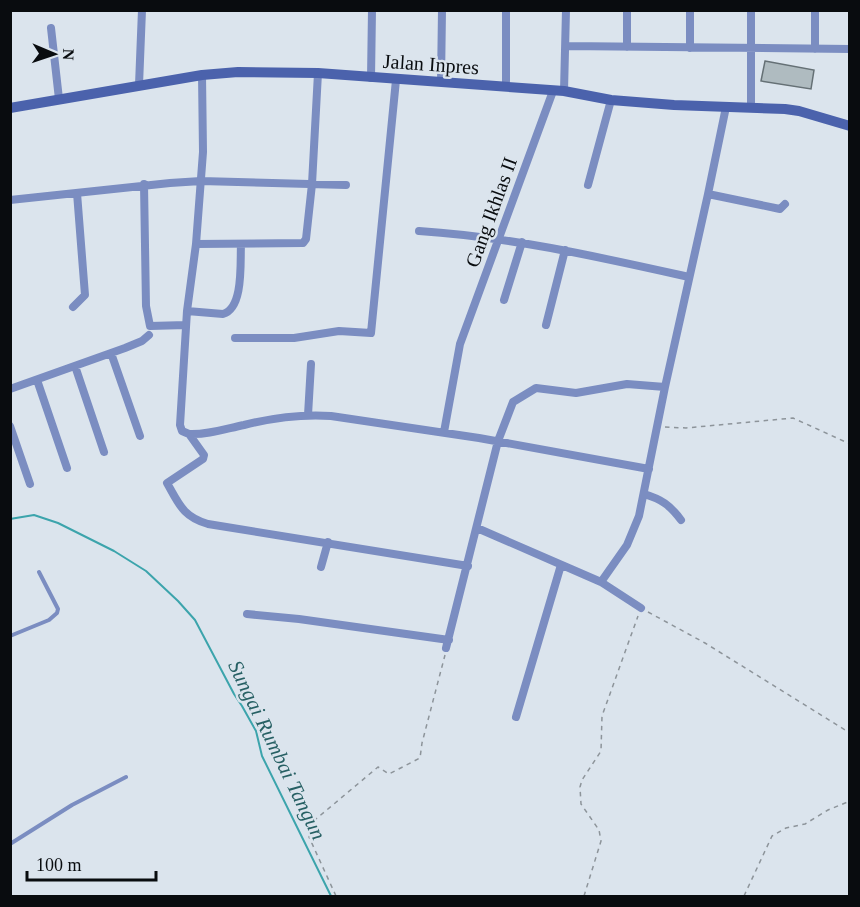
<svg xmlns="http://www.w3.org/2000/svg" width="860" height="907" viewBox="0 0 860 907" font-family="'Times New Roman',serif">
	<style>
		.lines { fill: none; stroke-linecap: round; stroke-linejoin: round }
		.stream { stroke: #3ca4ac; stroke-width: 2 }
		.building { fill: #afbbc0; stroke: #657075; stroke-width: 1.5 }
		.path { stroke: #8d949a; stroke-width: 1.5; stroke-dasharray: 4.5 4.5; stroke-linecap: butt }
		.lane { stroke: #7b8dc1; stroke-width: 4 }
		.street { stroke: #7b8dc1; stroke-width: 8 }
		.secondary { stroke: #4b62ac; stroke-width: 10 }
		.labels { text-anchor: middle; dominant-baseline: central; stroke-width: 5; stroke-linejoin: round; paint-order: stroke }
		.street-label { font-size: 20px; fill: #090c0f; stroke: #dbe4ed }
		.water-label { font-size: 21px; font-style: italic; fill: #276064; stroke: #dbe4ed }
	</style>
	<rect width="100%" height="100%" fill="#dbe4ed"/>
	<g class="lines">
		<path class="stream" d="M10,519L34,515L58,523L114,551L146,571L178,601L195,620L234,694L242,706L256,731L262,756L331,896"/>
	</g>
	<path class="building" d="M765,61L814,70L811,89L761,81Z"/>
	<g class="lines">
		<path class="path" d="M665,427L686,428L793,418L850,444
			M648,612L705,643L850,733
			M336,896L309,837L316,819L378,767L389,774L420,758L422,743L445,655
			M584,896L601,841L599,830L581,804L580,787L582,780L601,751L602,716L638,616
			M744,896L772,836L786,828L805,824L828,810L850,801"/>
		<path class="lane" d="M10,636L49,620L57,613L58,609L39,572
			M10,844L72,805L126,777"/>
		<path class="street" d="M506,10V87
			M751,10V107
			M51,28L59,99
			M566,46L850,49
			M627,47V10
			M690,48V10
			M815,49V10
			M202,75L203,152L196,244L187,311L180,425L182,431L189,434L204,455L203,459L167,483C179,504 183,517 208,524L468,566
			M371,78L372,10
			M441,82L442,10
			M139,85L142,10
			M564,91L566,10
			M144,184L146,306L150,326L186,325
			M588,185L611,100
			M708,194L780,209L785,204
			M10,200L170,183L201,181L346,185
			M419,231C511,237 599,257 689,277
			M196,244L303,243L306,239L312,184L318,73
			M504,300L522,242
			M73,307L85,295L77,193
			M187,311L223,314C244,308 240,262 241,244
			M546,325L565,250
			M235,338H294L339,331L371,333L396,80
			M111,353L140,436
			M75,366L104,452
			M37,380L67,468
			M10,389L125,348L142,341L149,335
			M308,415L311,364
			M10,426L30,484
			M444,432L460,344L553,91
			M189,434C208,435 225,429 244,425C272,418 302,414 331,416L479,438L649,469
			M644,494C661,499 670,505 681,520
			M477,528L601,582L641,608
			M321,567L328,542
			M601,582L627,545L639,516L665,387L708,194L726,107
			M247,614L299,619L449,640
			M446,648L498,441L513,402L536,388L576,393L627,384L665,387
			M516,717L561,565"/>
		<path class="secondary" d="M10,108L202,75L238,72L318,73L564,91L611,100L674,105L785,109L799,111L850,126"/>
	</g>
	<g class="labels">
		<g class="street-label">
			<text transform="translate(431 64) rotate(4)">Jalan Inpres</text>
			<text transform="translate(491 212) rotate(-70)">Gang Ikhlas II</text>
		</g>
		<g class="water-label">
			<text transform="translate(277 750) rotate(64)">Sungai Rumbai Tangun</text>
		</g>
	</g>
	<rect width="860" height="907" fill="none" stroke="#090c0f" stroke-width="24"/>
	<g transform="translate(54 54) rotate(92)" stroke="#dbe4ed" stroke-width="4.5" paint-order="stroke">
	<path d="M0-4.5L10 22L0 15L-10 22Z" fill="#090c0f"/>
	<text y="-9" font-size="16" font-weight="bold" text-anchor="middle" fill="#090c0f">N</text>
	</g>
	<path d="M27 871v9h129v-9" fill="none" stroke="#090c0f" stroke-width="3"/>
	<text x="36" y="871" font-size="18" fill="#090c0f" stroke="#dbe4ed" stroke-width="4.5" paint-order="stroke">100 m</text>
</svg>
